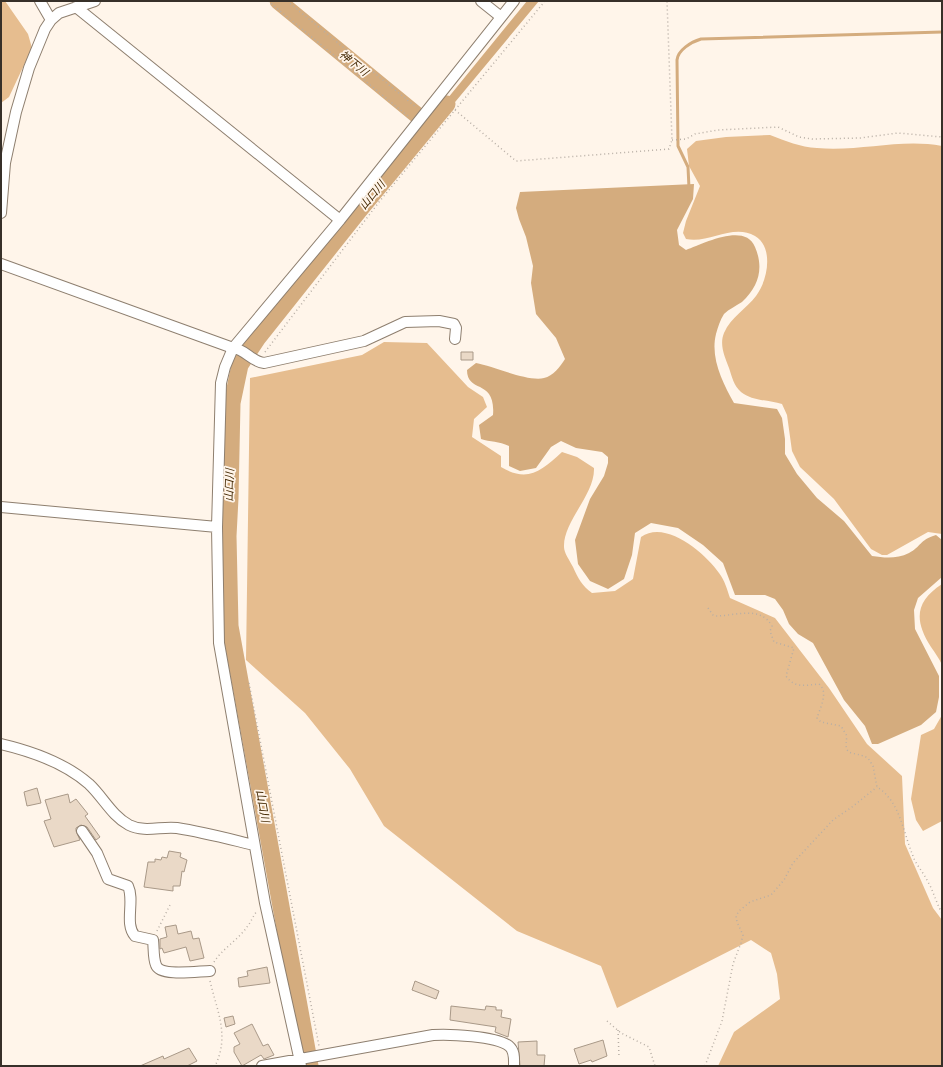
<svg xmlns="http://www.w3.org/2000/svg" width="943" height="1067" viewBox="0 0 943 1067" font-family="'IBM Plex Serif','Noto Sans JP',serif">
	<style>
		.forest { fill: #e6bd8f }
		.water { fill: #d4ac7e }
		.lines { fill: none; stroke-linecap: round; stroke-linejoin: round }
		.stream { stroke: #d4ac7e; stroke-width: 3 }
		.river { stroke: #d4ac7e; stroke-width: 17 }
		.building { fill: #ead9c7; stroke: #a99988 }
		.minor-casing { stroke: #8e7f6f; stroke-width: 12 }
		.path { stroke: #b7aea5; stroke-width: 1.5; stroke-dasharray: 1 3; stroke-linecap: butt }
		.minor { stroke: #fff; stroke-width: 10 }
		.labels { text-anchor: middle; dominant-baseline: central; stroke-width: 3.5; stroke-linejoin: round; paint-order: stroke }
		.water-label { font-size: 11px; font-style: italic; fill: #432802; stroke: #fff5ea }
	</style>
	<rect width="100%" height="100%" fill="#fff5ea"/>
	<path class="forest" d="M1,1H5L28,34L32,48L9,97L1,103Z
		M770,135C786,141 800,147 817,148C859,152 901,138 942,146V534L928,532L887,555H882L871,549L834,499L800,467L792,451L787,415L782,404C769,400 752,401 741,392C734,386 732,377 729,368C725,357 719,345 724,333C731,317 746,309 756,296C768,280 774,247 755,236C733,223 709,244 686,239L683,233L686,221L700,186L689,166L687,149L696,141L726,137Z
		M384,342L427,343L468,387L483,397L487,407L474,419L472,437L501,456V467C528,483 541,471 562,452L577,457L594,468C595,495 563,521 564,547C564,553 570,561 573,567C578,578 582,586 592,593L615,591L633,579L641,537C666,519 706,554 719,573C725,581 727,589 730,598L775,618L829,688L867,744L902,776L905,844L933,908L942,920V1066H718L734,1032L780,999L777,974L771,953L751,940L617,1008L601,966L517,931L384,826L350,769L305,713L246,660L250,378L362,355Z
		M942,584V665C939,658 935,653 931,647C914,620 915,602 942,584Z
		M942,715V821L923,831L916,820L911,799L921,735L934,729Z"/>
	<path class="water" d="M527,1H539L436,125L430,120Z
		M694,184L693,199L677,230L679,245L686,250C703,244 745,222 755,247C764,268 759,286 742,302C736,306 729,309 724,314C720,320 718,327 716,334C710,358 723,383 734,403L777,409L782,418L785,439V454L797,474L817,498L844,521L872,556C885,558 897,559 909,553C921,547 919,540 936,535L942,540V577L918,598L914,610L915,629L939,676V697L936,712L921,725L878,744H872L865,726L844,700L813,643L798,634L789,624L783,610L775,599L765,595H735L723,563L703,545L678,528L651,523L635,533L632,555L624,579L608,589L590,581L578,564L575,540L590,499L604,476L608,463V457L602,452L576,448L561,441L551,447L536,468L520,471L509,466V446C499,441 490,442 481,439L479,425L493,415C496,378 467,394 467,370L476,363C493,366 528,382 544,378C553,376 560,367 565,359L556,338L536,314L531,283L533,266L526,237L519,219L516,208L520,192Z"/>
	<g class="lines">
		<path class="stream" d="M689,188L688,167L678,146L677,60C678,50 691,42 701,39L942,32"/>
		<path class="river" d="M278,1L429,125
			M310,1066L230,626L228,536L230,498L232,403L240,365L257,339L358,212L447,104"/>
	</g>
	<path class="building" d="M461,352H473V360H461Z
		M37,788L41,803L27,806L24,792Z
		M68,794L70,803L76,799L88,814L85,816L100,837L96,840L87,827L81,825L76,828V831L80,840L54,847L44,821L51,819L45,800Z
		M169,851L181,853L180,857L187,860L184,872L182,871L180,886H173V891L144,887L148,862H155V859L161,860L162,857L167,858Z
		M176,925L178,934L191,931L193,939L199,938L204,958L190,961L186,947L164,953L162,948L160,949V939L167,937L165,927Z
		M267,967L270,983L239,987L238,978L248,976L247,971Z
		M415,981L439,991L436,999L412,990Z
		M451,1006L485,1010L486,1006L496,1007V1010H502L501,1017L511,1019L508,1037L495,1032L496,1027L450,1020Z
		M233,1016L235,1024L226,1027L224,1018Z
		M252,1024L263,1046L268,1044L274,1055L264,1059L261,1055L242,1066L234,1052V1047L240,1044L234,1033Z
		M603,1040L607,1056L592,1062L591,1060L579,1064L574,1049Z
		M537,1041V1055H545L544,1066H520L518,1042Z
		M189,1048L197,1061L187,1066H140L163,1056L164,1059Z"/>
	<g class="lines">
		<g class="minor-casing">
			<path id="minor" d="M40,1L51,20
				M481,1L501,17
				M76,7L340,220
				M1,213L5,163L16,112L29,68L45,29L51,20L59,13L95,1
				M1,264L233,348C245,349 252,362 264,363L364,341L405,322L439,321L454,324L456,328L455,339
				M1,507L217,527
				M1,744C31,751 65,763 89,784C103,797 112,816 129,825C145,833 161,826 177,828C203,832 229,839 254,845
				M82,831L97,853L108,879L128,886C135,901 124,924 135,936L153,940C154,948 153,958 156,965C160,977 199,971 210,971
				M262,1066L433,1035C449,1034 496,1036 509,1046C515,1051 514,1059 514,1066
				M301,1066L265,903L219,643L217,527L221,383L225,367L233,348L340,220L514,1"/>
		</g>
		<path class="path" d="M268,1L409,117
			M287,1L417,108
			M455,110L516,161L669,149L672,140L667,1
			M672,140L686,139L695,134L718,130L778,127L799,137L812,139L860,138L898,133L942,137
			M265,352L379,202L545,1
			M708,608L713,615L716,616C735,616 760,605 772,626L770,631L774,642L794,648L786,676C795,689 806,685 819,684C829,692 820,708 817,718L821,722L841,726L847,736C843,759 853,750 868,758L873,766L877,787C900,801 903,832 913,856C916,865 924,873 928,882C934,892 936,903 942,913
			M249,683L319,1046
			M157,931L170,905
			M214,962C222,949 238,940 247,927C251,922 253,916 257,911
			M210,981C217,1011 230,1036 215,1066
			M607,1021L621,1033L649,1047L655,1066
			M618,1030L619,1057
			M705,1066L722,1021L733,964L741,943L743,935L737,922L736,916L739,911L750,902L771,895L784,880L793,863L833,820L852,807L877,787"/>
		<use href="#minor" class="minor"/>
	</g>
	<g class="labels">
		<g class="water-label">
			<text transform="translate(354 63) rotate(39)">神下川</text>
			<text transform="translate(372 195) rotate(-50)">山口川</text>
			<text transform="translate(229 485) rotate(-88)">山口川</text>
			<text transform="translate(263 806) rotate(80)">山口川</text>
		</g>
	</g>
	<rect width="943" height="1067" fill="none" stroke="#373029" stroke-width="4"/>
</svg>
